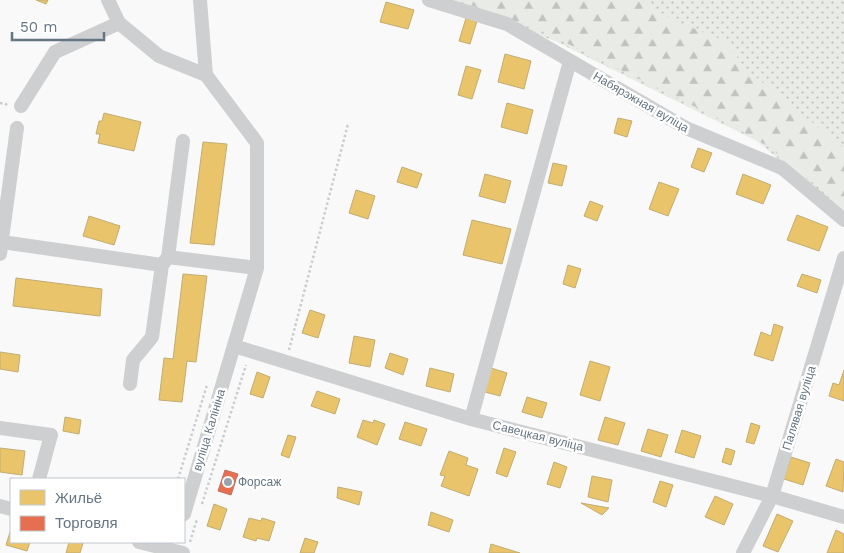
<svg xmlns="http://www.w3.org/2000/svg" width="844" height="553" viewBox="0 0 844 553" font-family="'Work Sans',sans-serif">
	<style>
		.grass { fill: url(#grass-dots) }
		.forest { fill: url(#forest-firs) }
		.homes { fill: #e9c46a; stroke: #c1ad72 }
		.shops { fill: #e76f51; stroke: #c07160 }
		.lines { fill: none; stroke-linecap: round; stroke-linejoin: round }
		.path { stroke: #cbcccd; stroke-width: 2.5; stroke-dasharray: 2.5 2.5; stroke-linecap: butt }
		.minor { stroke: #cecfd0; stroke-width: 14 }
		.poi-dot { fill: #99a4ac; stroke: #fff; stroke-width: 2 }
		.labels { text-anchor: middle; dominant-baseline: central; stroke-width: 5; stroke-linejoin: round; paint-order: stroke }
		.street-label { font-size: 12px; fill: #657683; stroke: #fff }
		.poi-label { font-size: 12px; fill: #657683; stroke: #fff; text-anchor: start }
	</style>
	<defs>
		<pattern id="grass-dots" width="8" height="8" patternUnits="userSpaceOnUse" patternTransform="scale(1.25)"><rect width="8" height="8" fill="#e8ebe6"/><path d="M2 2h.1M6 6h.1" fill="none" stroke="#c0c3c0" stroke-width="1.8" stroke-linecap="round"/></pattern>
		<pattern id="forest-firs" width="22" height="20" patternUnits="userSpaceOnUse" patternTransform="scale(1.25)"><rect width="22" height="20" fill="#e8ebe6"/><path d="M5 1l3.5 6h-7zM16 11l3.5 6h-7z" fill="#c0c3c0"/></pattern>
	</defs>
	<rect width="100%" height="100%" fill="#f9f9f9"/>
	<path class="grass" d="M448,0H844V214L757,141L557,42Z"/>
	<path class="forest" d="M456,0H640L673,20L725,41L747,70L844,148V208L768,146L722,120L538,29Z"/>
	<path class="homes" d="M36,0H48L46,4Z
		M386,2L414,10L408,29L380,22Z
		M466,18L477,21L470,44L459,41Z
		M505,54L531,61L524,89L498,82Z
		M466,66L481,70L472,99L458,95Z
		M507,103L533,110L527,134L501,127Z
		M104,113L141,122L134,151L98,143L100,134H96L99,121H102Z
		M618,118L632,121L627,137L614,133Z
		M203,142L227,144L214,245L190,243Z
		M698,148L712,153L704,172L691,167Z
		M553,163L567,166L562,186L548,183Z
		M402,167L422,174L417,188L397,182Z
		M485,174L511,181L505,203L479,196Z
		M743,174L771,185L763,204L736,194Z
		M659,182L679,189L668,216L649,209Z
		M356,190L375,196L368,219L349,213Z
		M590,201L603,206L597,221L584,216Z
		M797,215L828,227L819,251L787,240Z
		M89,216L120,226L114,245L83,236Z
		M472,220L511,229L502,264L463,255Z
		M568,265L581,269L575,288L563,284Z
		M183,274L207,276L196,362L187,361L182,402L159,400L164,358L173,359Z
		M802,274L821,280L817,293L797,286Z
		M16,278L102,289L100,316L13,306Z
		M310,310L325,315L318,338L302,333Z
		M774,324L783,327L773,361L754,355L761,332L771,336Z
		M354,336L375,340L370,367L349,363Z
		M0,352L20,355L18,372L0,369Z
		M390,353L408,359L403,375L385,368Z
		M590,361L610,367L600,401L580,395Z
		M430,368L454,374L450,392L426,386Z
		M491,368L507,373L500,396L485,392Z
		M844,370V401L829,396L833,383L839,385Z
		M257,372L270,377L263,398L250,394Z
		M317,391L340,399L335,414L311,406Z
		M527,397L547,403L542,418L522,412Z
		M65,417L81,420L79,434L63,431Z
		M605,417L625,423L618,445L598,440Z
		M363,420L373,423L374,420L385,424L377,445L357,437Z
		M405,422L427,429L421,446L399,439Z
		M751,423L760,426L754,444L746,442Z
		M648,429L668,435L661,457L641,451Z
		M682,430L701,436L694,458L675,452Z
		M288,435L296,437L289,458L281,455Z
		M0,448L25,451L22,475L0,472Z
		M504,448L516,452L507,477L496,473Z
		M726,448L735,451L731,465L722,462Z
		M449,451L468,458L466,465L478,469L469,496L441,486L445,476L440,475Z
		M791,457L810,463L803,485L784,479Z
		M836,459L844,462L843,492L826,486Z
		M554,462L567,467L560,488L547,484Z
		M592,476L612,480L608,502L588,497Z
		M660,481L673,485L666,507L653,502Z
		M338,487L362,492L359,505L337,498Z
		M715,496L733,504L724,525L705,517Z
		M581,503L609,508L602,515Z
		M214,504L227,509L220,530L207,526Z
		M431,512L453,520L449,532L428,525Z
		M777,514L793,521L778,552L763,546Z
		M249,518L261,521L262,518L275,522L269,541L257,538L256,541L243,537Z
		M11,529V542H30L27,551L6,545Z
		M836,530L844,534V553H827Z
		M305,538L318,542L314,553H300Z
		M69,542L83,543L80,553H66Z
		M491,544L520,553H489Z"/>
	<path class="shops" d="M225,470L238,474L231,495L218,491Z"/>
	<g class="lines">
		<path class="path" d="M0,103L9,105
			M289,350L348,124
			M178,479L207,385
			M202,504L246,365
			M190,542L197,519"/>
		<path class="minor" d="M108,0L119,23
			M429,0L507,24L686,128L782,168L844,220
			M21,106L55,52L119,23L159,56L206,75
			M2,242L162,265L168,257L257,268
			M0,254L17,128
			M168,257L183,141
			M234,346L471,419L772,496L844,517
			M130,384L133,360L152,337L162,265
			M471,419L570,61
			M0,428L51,435L39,479
			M0,506L11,509
			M184,514L257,268V143L206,75L200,0
			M139,542L183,553
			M743,553L772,496L844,258"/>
	</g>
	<circle class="poi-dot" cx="228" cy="482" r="5"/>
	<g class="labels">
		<g class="street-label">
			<text transform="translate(641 102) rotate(30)">Набярэжная вуліца</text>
			<text transform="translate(799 408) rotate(-73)">Палявая вуліца</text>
			<text transform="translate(209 430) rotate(-73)">вуліца Калініна</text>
			<text transform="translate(538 436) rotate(14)">Савецкая вуліца</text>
		</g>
		<g class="poi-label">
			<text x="238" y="482">Форсаж</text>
		</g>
	</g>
	<rect x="10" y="478" width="175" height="65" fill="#ffffff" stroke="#c1c8cd"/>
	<rect x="20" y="490" width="25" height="15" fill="#e9c46a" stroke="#c1c8cd"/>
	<text x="55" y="503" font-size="15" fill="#657683">Жильё</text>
	<rect x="20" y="516" width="25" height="15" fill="#e76f51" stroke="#c1c8cd"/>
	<text x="55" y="528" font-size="15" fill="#657683">Торговля</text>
	<path d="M12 32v8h92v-8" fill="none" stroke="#657683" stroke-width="2.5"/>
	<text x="20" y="32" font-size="15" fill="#657683" stroke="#ffffff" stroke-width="4" paint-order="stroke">50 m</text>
</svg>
